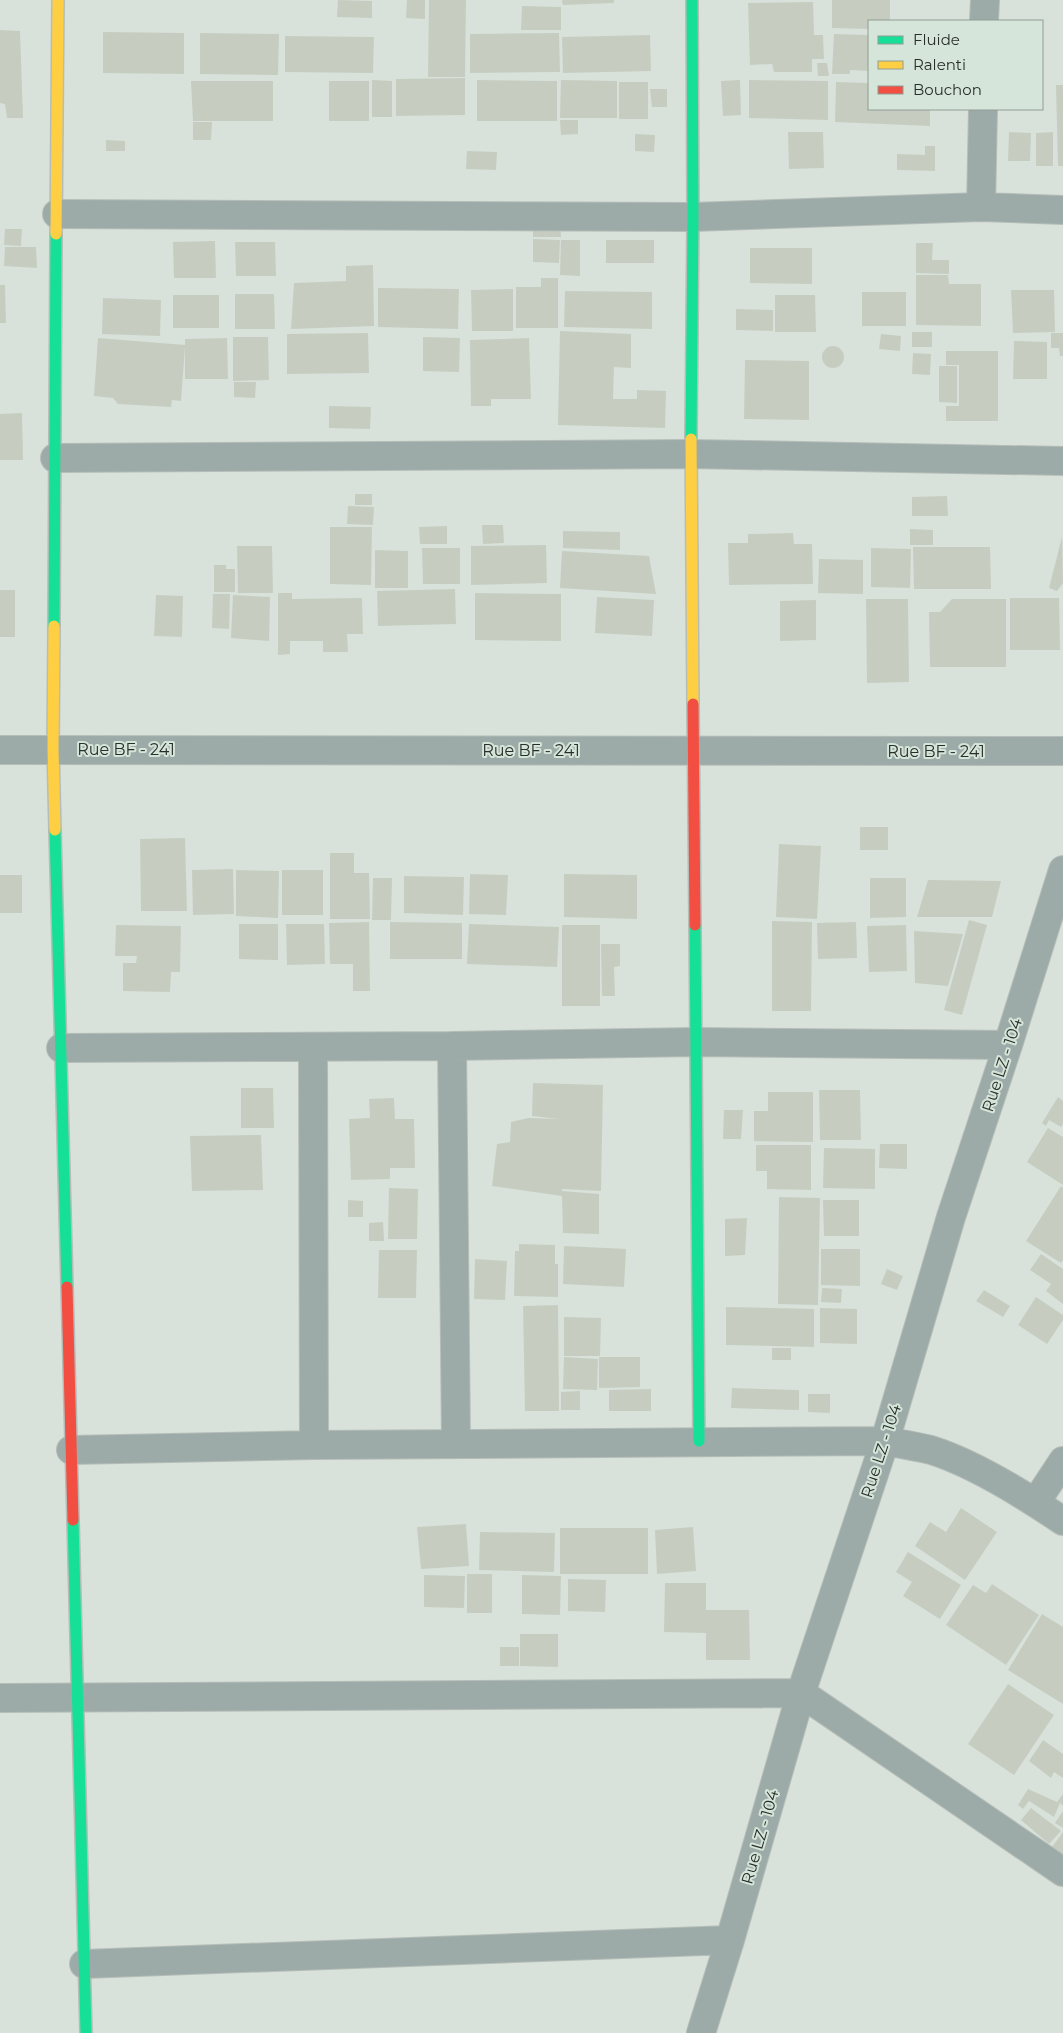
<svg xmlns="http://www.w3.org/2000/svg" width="1063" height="2033" viewBox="0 0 1063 2033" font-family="Montserrat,sans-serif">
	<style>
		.building { fill: #c6cdc0 }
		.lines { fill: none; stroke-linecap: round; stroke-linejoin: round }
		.street-casing { stroke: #b6bdb8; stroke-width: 30 }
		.fast-casing { stroke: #b6bdb8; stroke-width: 14 }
		.slow-casing { stroke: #b6bdb8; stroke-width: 14 }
		.jam-casing { stroke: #b6bdb8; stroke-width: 14 }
		.street { stroke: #9caba8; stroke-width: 28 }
		.fast { stroke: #16e098; stroke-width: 11 }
		.slow { stroke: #ffcf43; stroke-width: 11 }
		.jam { stroke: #f24e42; stroke-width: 11 }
		.labels { text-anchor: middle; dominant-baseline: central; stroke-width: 4; stroke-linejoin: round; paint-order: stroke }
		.street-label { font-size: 16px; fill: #282e29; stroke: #d5e5d9 }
	</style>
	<rect width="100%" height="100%" fill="#d8e2db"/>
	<path class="building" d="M338,0L372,1V18L337,17Z
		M407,0H425V19L406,18Z
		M429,0H466L465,77H428Z
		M562,0H614V3L563,5Z
		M832,0H890V21H869V29L832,28Z
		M813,2L814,35H823L824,59H812V72H774L772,64L750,65L748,3Z
		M522,6L561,7V30H521Z
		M0,30L20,31L23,118H7L5,104L0,103Z
		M103,32L184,33V74L103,73Z
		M200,33L279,34L278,75L200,74Z
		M559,33L560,72L470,73V34Z
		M834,34L869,35V71L850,70V74H832Z
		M650,35L651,71L563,73L562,37Z
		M285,36L374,37L373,73L285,72Z
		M817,63H827L829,76H818Z
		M465,78V115L396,116V79Z
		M372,80L392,81V117H372Z
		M477,80L557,81V121H477Z
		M561,80L617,81V118H560Z
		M740,80L741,115L723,116L721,81Z
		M749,80L828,81V120L749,118Z
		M191,81H273V121H193Z
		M329,81H369V121H329Z
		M619,82H648V119H619Z
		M836,82L869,83V109H930V126L835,122Z
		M1056,85H1063V166H1058Z
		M650,89H667V107H652Z
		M560,120H578V134L561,135Z
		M193,122H212L211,140H193Z
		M788,132H823L824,168L789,169Z
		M1009,132L1031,133L1030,161H1008Z
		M1053,132V166H1036V133Z
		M635,134L655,135L654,152L635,151Z
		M106,140L125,141V151H106Z
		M925,146H935V171L897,170V154L925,155Z
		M467,151L497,152L496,170L466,169Z
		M560,218L561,237H533V219Z
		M5,229H22L21,246L4,245Z
		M533,239L560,240L559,263L533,262Z
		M561,240H580V276L560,275Z
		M606,240H654V263H606Z
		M215,241L216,278H174L173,242Z
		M235,242H275L276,276H236Z
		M916,243H933L932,260H949V274L916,273Z
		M5,247H36L37,268L4,266Z
		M750,248H812V284L750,283Z
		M373,265L374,326L291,329L294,283L346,281V266Z
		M916,275H948L949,284H981V326L916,325Z
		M541,278H558V328H516V287H541Z
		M0,285H5L6,323H0Z
		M378,288L459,289L458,329L378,327Z
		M513,289V331H472L471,290Z
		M1011,290H1054L1055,332L1013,333Z
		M565,291L652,292V329L564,327Z
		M862,292H906V326H862Z
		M235,294H274L275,329H235Z
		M173,295H219V328H173Z
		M775,295H815L816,332H775Z
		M103,298L161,300L160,336L102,334Z
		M736,309L773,310V331L736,330Z
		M560,331L631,334V368L614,367L613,399H637V390L666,391L665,428L558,425Z
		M912,332H932V347H912Z
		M368,333L369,373L287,374V334Z
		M1051,333H1063V356H1060L1059,348H1051Z
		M881,334L901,336L900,351L879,349Z
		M233,337H268L269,380L233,381Z
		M423,337L460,338L459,372L423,371Z
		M98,338L185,345V339L227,338L228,379H185V347L181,401L172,400L171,407L118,404L113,398L94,396Z
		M529,338L531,399H491V406H471L470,340Z
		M1014,341L1047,342V379H1013Z
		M822 357a11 11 0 1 1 22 0a11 11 0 1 1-22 0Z
		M946,351H998V421H946V406H959V365H946Z
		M913,353L931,354L930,375L912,374Z
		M745,360L809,361V420L744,419Z
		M939,366H957V403L939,402Z
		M234,382H256L255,398L234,397Z
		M329,406L371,407L370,429L329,428Z
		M22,413L23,460H0V414Z
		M355,494H372V505H355Z
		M947,496L948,516H912V497Z
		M348,506L374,507L373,525L347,524Z
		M482,525H503L504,543L483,544Z
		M447,526V544H420L419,527Z
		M330,527H372L371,585L330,584Z
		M910,529L933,530V545H910Z
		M563,531L620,532V550L563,548Z
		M793,533L794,544H812L813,584L729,585L728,543H748V534Z
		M1062,537L1063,583L1057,591L1049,588Z
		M546,545L547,583L471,585V546Z
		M237,546H272L273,593H238Z
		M913,547H990L991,589H914Z
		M422,548H460V584H423Z
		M871,548L911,549L910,588L871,587Z
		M375,550L408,551V588H375Z
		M562,551L649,556L656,594L560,588Z
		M819,559L863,560V594L818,593Z
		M214,565H226V569H235V592H214Z
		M455,589L456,624L378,626L377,591Z
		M0,590H15V637H0Z
		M278,593H292V599L362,598L363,634H347L348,652H323V641H290V654L278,655Z
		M475,593L561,594V641L475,640Z
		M213,594H230L229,629L212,628Z
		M156,595L183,596L182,637L154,636Z
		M233,595L270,597L269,641L231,638Z
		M597,597L654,600L652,636L595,633Z
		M1010,598H1059L1060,650H1010Z
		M866,599H908L909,682L867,683Z
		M952,599H1006V667H930L929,612H940Z
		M816,600V640L780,641V601Z
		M860,827H888V850H860Z
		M185,838L187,911H141L140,839Z
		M779,844L821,846L817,919L776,917Z
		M330,853H354V873H369L370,919H330Z
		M233,869L234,914L193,915L192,870Z
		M236,870L279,871L278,918L236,916Z
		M282,870H323V915H282Z
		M470,874L508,875L506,915L469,914Z
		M564,874L637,875V919L564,917Z
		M0,875H22V913H0Z
		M404,876L464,877L463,915L404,913Z
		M373,878H392L391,920H372Z
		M870,878H906V917L870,918Z
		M928,880L1001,881L992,917H917Z
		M969,920L987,925L962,1015L944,1010Z
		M772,921L812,922L811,1011H772Z
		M369,922L370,991H353V964H330L329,923Z
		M390,922L462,923V959H390Z
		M856,922L857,958L818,959L817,923Z
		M239,924H278V960L239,959Z
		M286,924H324L325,964L287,965Z
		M469,924L559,927L557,967L467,964Z
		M116,925L181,926L180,972H171L170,992L123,991V963H136L137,956H115Z
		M562,925H600V1006H562Z
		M906,925L907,971L869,972L867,926Z
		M914,931L963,934L948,986L915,983Z
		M601,944H620V966L614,967L615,996H602Z
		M533,1083L603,1085L601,1191L562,1189V1191L599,1194V1234L563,1233L562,1196L492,1186L497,1144L510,1142L511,1122L528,1118L559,1119L532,1116Z
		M241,1088H273L274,1128H241Z
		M819,1090H860L861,1140H820Z
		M768,1092H813V1142L754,1141V1111H768Z
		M1058,1097L1063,1101V1124L1061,1127L1049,1120L1046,1126L1042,1123Z
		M394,1098L395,1119H414L415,1168H390V1179L351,1180L349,1119L370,1118L369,1099Z
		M724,1110H743L741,1139H723Z
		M1048,1128L1063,1137V1185L1027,1162Z
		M261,1135L263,1190L192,1191L190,1136Z
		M880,1144H907V1169L879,1168Z
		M756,1145H811V1190L767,1189V1171H756Z
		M824,1148L875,1149V1189L823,1188Z
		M1061,1186L1063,1188V1260L1061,1263L1026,1241Z
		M389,1188L418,1189L417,1239H388Z
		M779,1197L820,1198L818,1305L778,1304Z
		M348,1200L363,1201V1217H348Z
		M823,1200H859V1236H824Z
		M747,1218L745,1255L725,1256V1219Z
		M383,1222L384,1241H369V1223Z
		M519,1244L555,1245V1264H558V1297L514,1296L515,1251H519Z
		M564,1246L626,1249L624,1287L563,1284Z
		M821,1249H860V1286L821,1285Z
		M379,1250H417L416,1298H378Z
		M1041,1254L1063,1269V1304L1046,1291L1051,1284L1030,1270Z
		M475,1259L507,1261L505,1300L474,1299Z
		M887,1269L903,1276L897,1290L881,1284Z
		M822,1288L842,1289L841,1303L821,1302Z
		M984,1290L1010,1306L1003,1317L976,1301Z
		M1036,1297L1063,1315V1320L1047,1344L1018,1325Z
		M558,1305L559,1411H525L523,1306Z
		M726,1307L814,1309V1347L726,1345Z
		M820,1308L857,1309V1344L820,1343Z
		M564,1317L601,1318L600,1356H564Z
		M772,1348H791V1360H772Z
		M564,1357L598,1359L597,1390L563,1389Z
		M599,1357H640V1387L599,1388Z
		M732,1388L799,1390V1410L731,1408Z
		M651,1389V1411H609V1390Z
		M580,1391V1410H561V1392Z
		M808,1394H830V1413L808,1412Z
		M961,1508L997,1532L965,1580L915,1546L930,1522L946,1532Z
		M466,1524L469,1566L421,1569L417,1527Z
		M693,1527L696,1571L657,1574L655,1530Z
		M560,1528H648V1574H560Z
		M480,1532L555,1533L554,1572L479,1570Z
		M908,1552L961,1585L940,1619L903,1596L912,1582L896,1572Z
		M467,1574H492V1613H467Z
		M424,1575L465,1576L464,1608L424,1607Z
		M522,1575L561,1576L560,1615L522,1614Z
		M568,1579L606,1580L605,1612L568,1611Z
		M665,1583H706V1610H749L750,1660H706V1633L664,1632Z
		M992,1584L1039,1615L1006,1665L946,1625L973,1585L986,1593Z
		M1042,1614L1063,1627V1704L1008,1670Z
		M520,1634H558V1667L520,1666Z
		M500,1647H519V1666H500Z
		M1008,1684L1054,1715L1014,1775L968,1744Z
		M1043,1740L1063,1754V1778L1054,1772L1051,1778L1029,1761Z
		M1028,1789L1057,1802L1063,1794V1806L1060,1803L1054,1817L1029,1801L1023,1809L1018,1805Z
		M1031,1808L1061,1831L1049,1844L1021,1820Z
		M1063,1811V1828L1055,1823Z
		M1063,1832V1855L1052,1847Z"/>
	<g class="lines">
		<g class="street-casing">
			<path id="street" d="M984,21L985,0
				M981,207L983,109
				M57,214L693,217L981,207L1063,210
				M55,458L691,454L1063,461
				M0,750L1063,751
				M452,1046L456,1443
				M313,1047L314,1445
				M61,1048L452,1046L695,1042L1008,1045
				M71,1450L314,1445L885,1441C900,1444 916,1446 931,1450C973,1463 1026,1496 1063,1521
				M1036,1502L1063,1461
				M0,1698L801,1693L1063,1872
				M84,1964L730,1940
				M701,2033L730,1940L801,1693L885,1441L951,1217L1008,1045L1063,870"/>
		</g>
		<g class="fast-casing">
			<path id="fast" d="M691,439L693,217L692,0
				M54,626L56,234
				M55,830L67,1287
				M695,925L699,1441
				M73,1520L86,2033"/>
		</g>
		<g class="slow-casing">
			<path id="slow" d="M56,234L58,0
				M691,439L693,704
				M54,626L53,749L55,830"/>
		</g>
		<g class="jam-casing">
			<path id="jam" d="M693,704L695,925
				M67,1287L73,1520"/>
		</g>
		<use href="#street" class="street"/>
		<use href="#fast" class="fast"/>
		<use href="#slow" class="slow"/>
		<use href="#jam" class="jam"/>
	</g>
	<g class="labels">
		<g class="street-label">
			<text x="126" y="749">Rue BF - 241</text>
			<text x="531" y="750">Rue BF - 241</text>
			<text x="936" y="751">Rue BF - 241</text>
			<text transform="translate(1002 1065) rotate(-72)">Rue LZ - 104</text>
			<text transform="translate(881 1451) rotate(-72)">Rue LZ - 104</text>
			<text transform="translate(760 1837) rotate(-74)">Rue LZ - 104</text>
		</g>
	</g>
	<rect x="868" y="20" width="175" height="90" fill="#d5e5d9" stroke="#909c93"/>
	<rect x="878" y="36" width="25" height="8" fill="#16e098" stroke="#909c93"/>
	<text x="913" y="45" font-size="15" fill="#282e29">Fluide</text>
	<rect x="878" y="61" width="25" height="8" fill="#ffcf43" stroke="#909c93"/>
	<text x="913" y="70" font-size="15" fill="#282e29">Ralenti</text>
	<rect x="878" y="86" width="25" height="8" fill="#f24e42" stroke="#909c93"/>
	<text x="913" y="95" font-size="15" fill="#282e29">Bouchon</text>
</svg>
